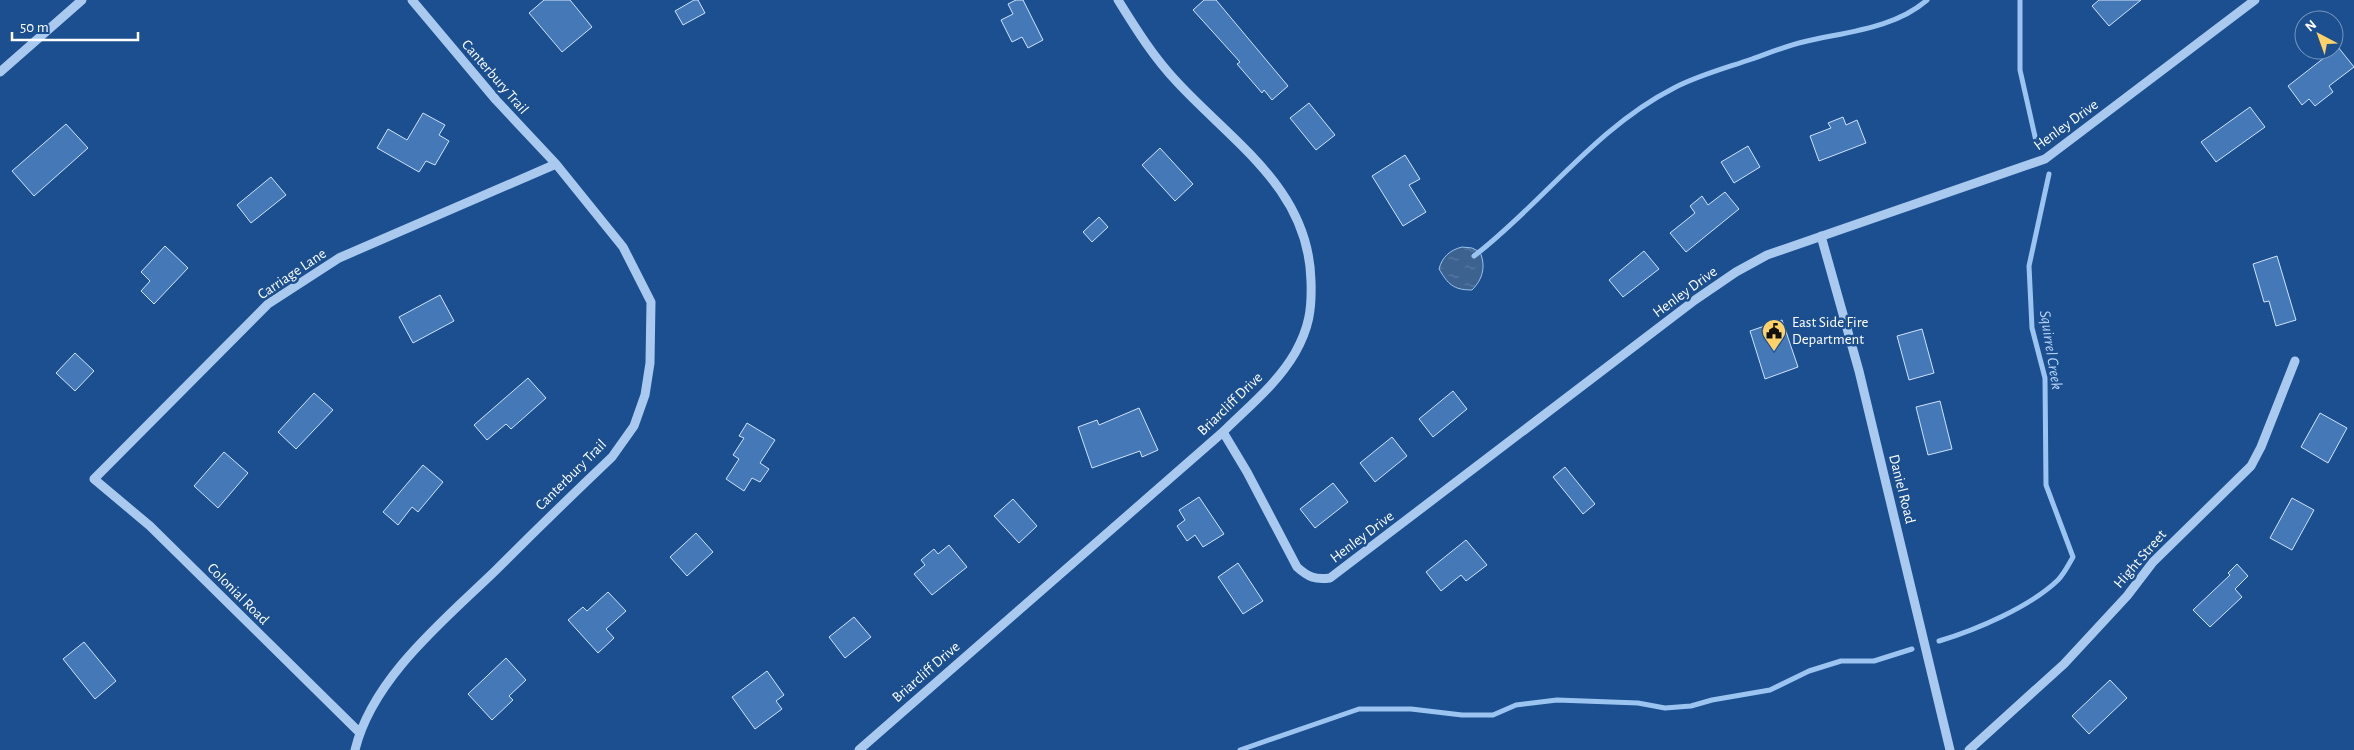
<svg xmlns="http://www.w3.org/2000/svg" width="2354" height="750" viewBox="0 0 2354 750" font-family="'Alegreya Sans',sans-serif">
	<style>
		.water { fill: url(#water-ripples); stroke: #9cc4f0 }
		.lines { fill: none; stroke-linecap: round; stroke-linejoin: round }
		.stream { stroke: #9cc4f0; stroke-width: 5 }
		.building { fill: #4478b7; stroke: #cfe3fa }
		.minor { stroke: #a9c9ee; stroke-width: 9 }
		.labels { text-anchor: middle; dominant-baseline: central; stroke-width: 5; stroke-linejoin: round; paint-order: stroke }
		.street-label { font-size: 15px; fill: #fff; stroke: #1b4f8f }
		.poi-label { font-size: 15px; fill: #fff; stroke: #1b4f8f; text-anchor: start }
		.water-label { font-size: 16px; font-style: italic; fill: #b5d3f5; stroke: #1b4f8f }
	</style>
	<defs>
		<pattern id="water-ripples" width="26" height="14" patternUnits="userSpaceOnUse" patternTransform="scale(1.25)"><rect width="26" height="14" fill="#3c6290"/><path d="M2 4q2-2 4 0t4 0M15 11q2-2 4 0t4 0" fill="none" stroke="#597aa1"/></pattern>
	</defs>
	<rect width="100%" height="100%" fill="#1b4f8f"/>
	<path class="water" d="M1462,247L1472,248L1480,252C1486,266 1483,279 1472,290C1453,290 1448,284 1439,269C1442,257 1450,250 1462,247Z"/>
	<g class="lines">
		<path class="stream" d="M2020,0V70L2036,141
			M1474,256C1543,203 1595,128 1674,88C1699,75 1726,68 1752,59C1769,53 1786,46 1803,42C1844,32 1894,29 1927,0
			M1939,641C1976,630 2030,607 2058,580C2064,574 2069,564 2073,557L2046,485L2045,378L2032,328L2029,266L2049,174
			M1240,750L1359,709H1411L1462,715H1493L1516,705L1557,700L1638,703L1665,708L1691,706L1712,700L1770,690L1809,671L1841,661H1874L1912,649"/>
	</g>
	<path class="building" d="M544,0H570L592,27L562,52L529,13Z
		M694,0H698L705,13L683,25L675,11Z
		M1016,0H1023L1043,40L1028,48L1022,37L1012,42L1001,20L1013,14L1008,4Z
		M1204,0H1216L1288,86L1272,100L1264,90L1262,93L1237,64L1240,62L1193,10Z
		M2099,0H2141L2109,26L2092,6Z
		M2338,47L2354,67L2329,86L2333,92L2315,106L2309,99L2302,105L2288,86Z
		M1309,103L1335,135L1316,150L1290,118Z
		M2250,107L2265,127L2216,162L2201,142Z
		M423,113L445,125L439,135L449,141L435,165L426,161L419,172L377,148L388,129L407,140Z
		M1843,117L1846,125L1857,120L1866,143L1819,161L1810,136L1831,128L1828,123Z
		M66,124L88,148L34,196L12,171Z
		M1748,146L1760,167L1734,183L1721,162Z
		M1160,148L1193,184L1175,201L1142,165Z
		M1405,155L1420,179L1409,185L1426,212L1403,226L1372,176Z
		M271,177L286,195L251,223L237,205Z
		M1725,192L1739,209L1686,252L1670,233L1695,213L1690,206L1702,196L1708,205Z
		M1099,217L1108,227L1092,242L1083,232Z
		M165,246L188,268L154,304L141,291L150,281L141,272Z
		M1644,251L1659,269L1623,297L1609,280Z
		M2277,256L2296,320L2276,326L2269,301L2264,302L2253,264Z
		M440,295L454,321L413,343L399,317Z
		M1782,320L1798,367L1765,379L1750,331Z
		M1922,329L1934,373L1909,380L1897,336Z
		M75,353L94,371L75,391L56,373Z
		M528,378L546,398L511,429L506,424L487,440L474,425Z
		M1453,391L1467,409L1433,437L1419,419Z
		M314,393L333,410L296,449L278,432Z
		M1940,401L1952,449L1928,455L1916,407Z
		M1139,408L1158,450L1142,457L1140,451L1092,468L1078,427L1097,420L1099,425Z
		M2320,413L2347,428L2328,463L2301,447Z
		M747,423L775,440L760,463L769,469L760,482L752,478L744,491L726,479L739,459L733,455L744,438L739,436Z
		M1392,437L1407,456L1375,482L1360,463Z
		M224,452L248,473L218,508L194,486Z
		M423,465L443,482L418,512L412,507L398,525L383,512Z
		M1565,467L1595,504L1583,514L1553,477Z
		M1333,483L1348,502L1315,528L1300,509Z
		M1199,497L1224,534L1203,547L1195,535L1187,541L1177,526L1185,520L1179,510Z
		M2292,498L2314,510L2292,550L2270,538Z
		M1013,499L1037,526L1019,543L994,516Z
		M696,533L713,552L687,576L670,557Z
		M1466,540L1487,565L1466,581L1461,575L1441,591L1426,572Z
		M949,545L967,567L932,595L914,574L925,565L921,560L934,549L938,554Z
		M1238,563L1263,601L1243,614L1218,577Z
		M2237,564L2248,576L2235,589L2242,597L2210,627L2193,610L2230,575L2228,573Z
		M608,592L626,611L606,629L614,638L598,653L568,620L583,607L587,611Z
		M854,617L871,637L845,658L829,637Z
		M84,642L116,681L95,699L63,659Z
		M506,658L526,680L509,696L513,700L492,720L468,694Z
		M767,671L784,695L776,701L782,709L755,729L732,697Z
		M2110,680L2127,698L2089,734L2072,716Z"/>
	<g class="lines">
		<path class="minor" d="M0,72L82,0
			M1821,236L1859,371L1950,750
			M1223,432L1247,472L1297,567C1308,577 1315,580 1330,578L1695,300L1736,272L1767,255L2045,159L2255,0
			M359,732L150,526L94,479L268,304L339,258L556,164
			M355,750C372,679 443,621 494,572C533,533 572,495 612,457L634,426L645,395L650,363L651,302L623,247L556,164L496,100L412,0
			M859,750L1223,432C1248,407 1277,384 1295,353C1309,328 1312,310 1311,281C1309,190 1235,144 1178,83C1154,58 1136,29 1118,0
			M1969,750L2064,664L2127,596L2153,562L2251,466L2261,447L2295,361"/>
	</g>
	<defs>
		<g id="civic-pin" transform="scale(1.25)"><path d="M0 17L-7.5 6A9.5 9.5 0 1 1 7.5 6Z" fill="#ffd166" stroke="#1b4f8f"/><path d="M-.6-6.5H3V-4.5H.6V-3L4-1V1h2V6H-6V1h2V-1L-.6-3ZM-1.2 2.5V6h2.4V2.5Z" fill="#111"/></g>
	</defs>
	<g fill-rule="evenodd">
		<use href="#civic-pin" x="1774" y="331"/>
	</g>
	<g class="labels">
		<g class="street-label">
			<text transform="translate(495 77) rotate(49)">Canterbury Trail</text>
			<text transform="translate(2066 125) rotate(-36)">Henley Drive</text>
			<text transform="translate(292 274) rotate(-34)">Carriage Lane</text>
			<text transform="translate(1685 292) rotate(-36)">Henley Drive</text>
			<text transform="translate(1230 404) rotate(-44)">Briarcliff Drive</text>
			<text transform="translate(571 475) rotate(-45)">Canterbury Trail</text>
			<text transform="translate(1902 489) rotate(76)">Daniel Road</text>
			<text transform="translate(1362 537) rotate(-37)">Henley Drive</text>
			<text transform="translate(2140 559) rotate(-49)">Hight Street</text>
			<text transform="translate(238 594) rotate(45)">Colonial Road</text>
			<text transform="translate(926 672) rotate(-41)">Briarcliff Drive</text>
		</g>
		<g class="poi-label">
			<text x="1792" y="322">East Side Fire<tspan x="1792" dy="17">Department</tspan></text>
		</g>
		<g class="water-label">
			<text transform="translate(2051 350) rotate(81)">Squirrel Creek</text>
		</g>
	</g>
	<g transform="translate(2319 35) rotate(319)"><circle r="24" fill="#1b4f8f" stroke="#7695bc"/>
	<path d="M0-4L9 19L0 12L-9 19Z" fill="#ffd166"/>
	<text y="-8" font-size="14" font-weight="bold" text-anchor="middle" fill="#ffffff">N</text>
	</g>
	<path d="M12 32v8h126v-8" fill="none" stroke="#ffffff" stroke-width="2.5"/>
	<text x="20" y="32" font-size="15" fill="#ffffff" stroke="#1b4f8f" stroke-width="4" paint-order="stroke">50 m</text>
</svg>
